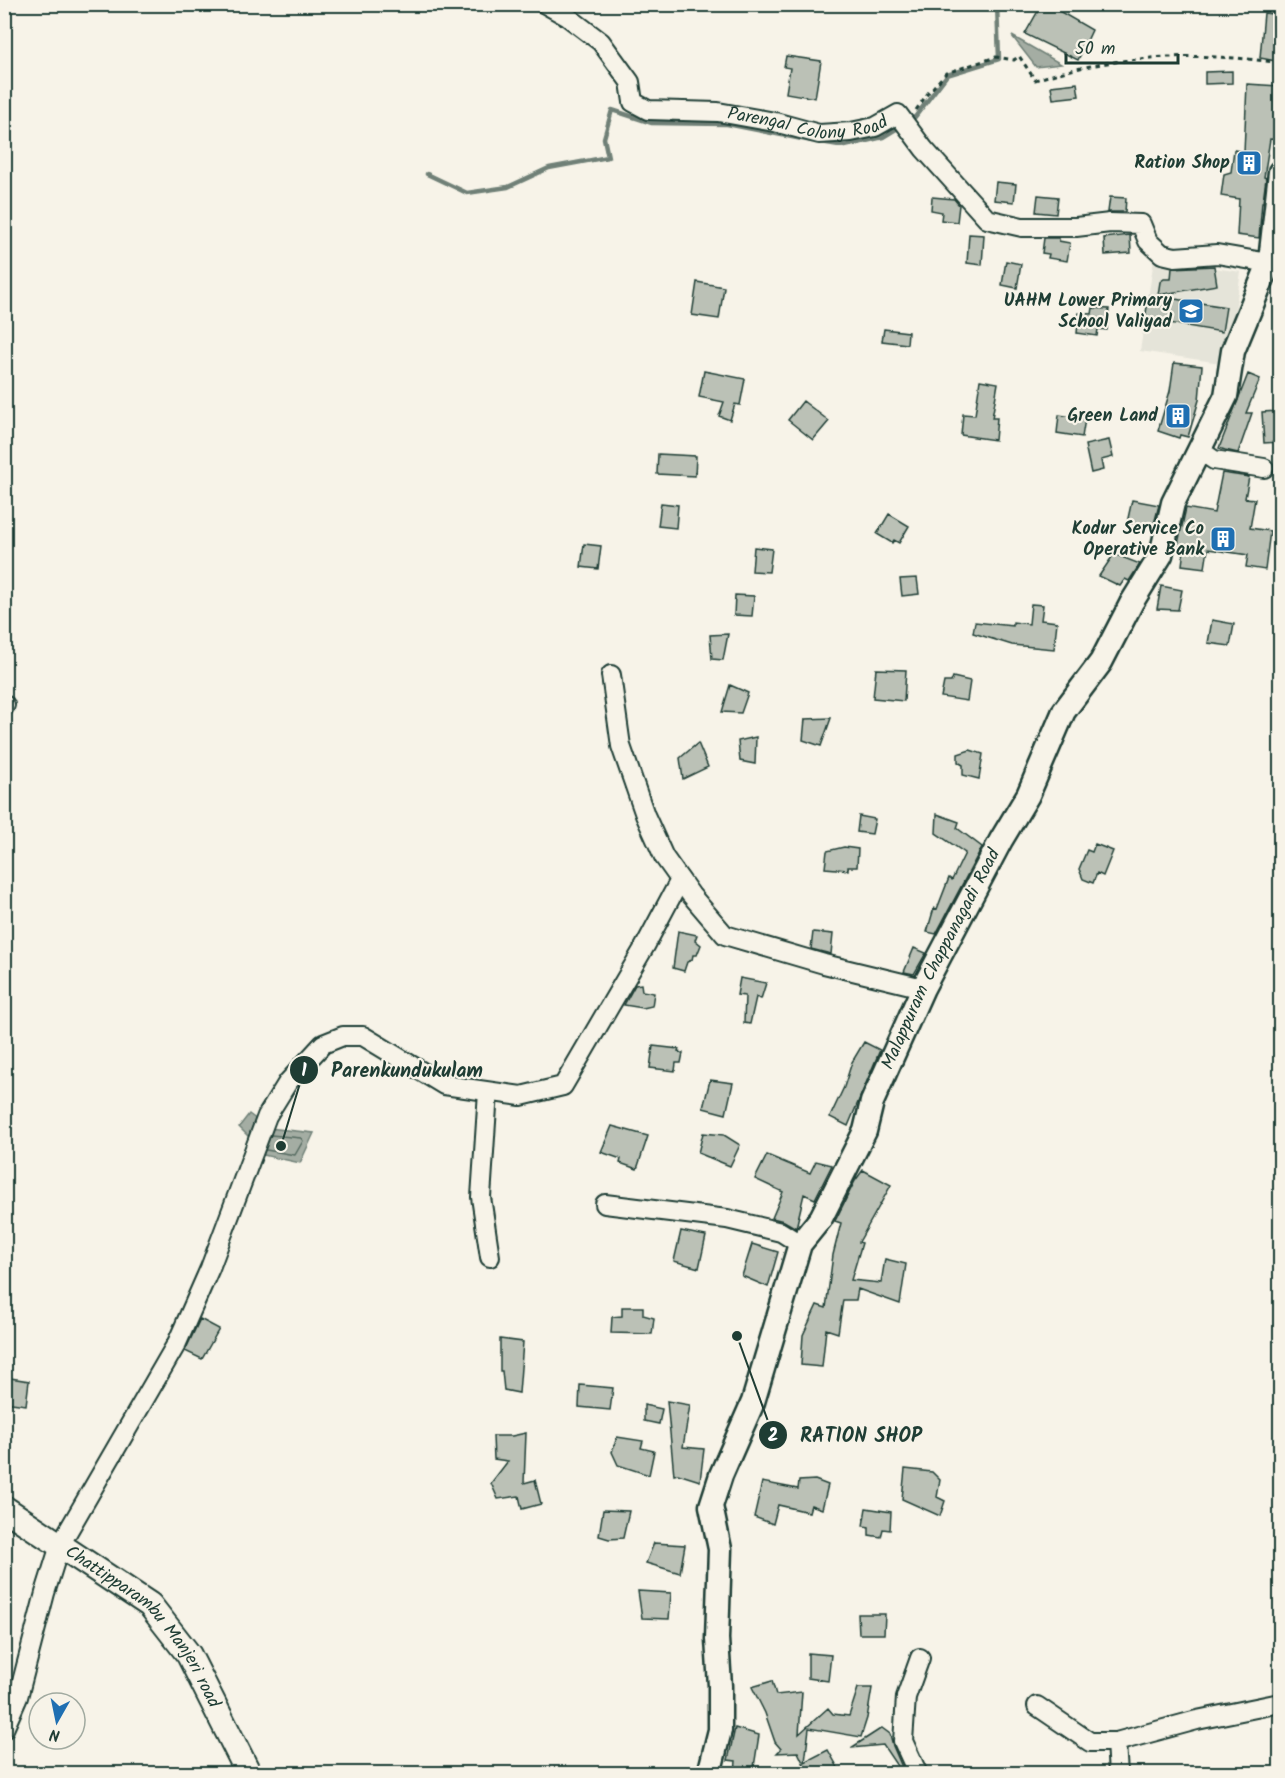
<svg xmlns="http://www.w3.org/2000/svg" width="1285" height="1778" viewBox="0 0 1285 1778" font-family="Kalam,sans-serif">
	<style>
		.built { fill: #e5e4d9 }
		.water { fill: #a4ada3; stroke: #6f8077; stroke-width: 1.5 }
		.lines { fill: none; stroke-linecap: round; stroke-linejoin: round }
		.shore { stroke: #546a60; stroke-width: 1.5 }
		.stream { stroke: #6f8077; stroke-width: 4.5 }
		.building { fill: #bbc1b6; stroke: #1f3d34; stroke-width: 1.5 }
		.minor-casing { stroke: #1f3d34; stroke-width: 22 }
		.tertiary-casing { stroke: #1f3d34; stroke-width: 27 }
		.secondary-casing { stroke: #1f3d34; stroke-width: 28 }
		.path { stroke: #1f3d34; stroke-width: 3; stroke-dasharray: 4.5 4.5; stroke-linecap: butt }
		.minor { stroke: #f7f3e8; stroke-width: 18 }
		.tertiary { stroke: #f7f3e8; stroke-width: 22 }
		.secondary { stroke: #f7f3e8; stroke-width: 24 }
		.labels { text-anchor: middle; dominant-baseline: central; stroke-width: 4.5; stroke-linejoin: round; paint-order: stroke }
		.street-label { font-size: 18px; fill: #1f3d34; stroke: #f7f3e8 }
		.poi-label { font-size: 18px; font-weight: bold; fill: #1f3d34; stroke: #f7f3e8; text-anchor: end }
		.leader { fill: none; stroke: #1f3d34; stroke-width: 2 }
		.callout-dot { fill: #1f3d34; stroke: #f7f3e8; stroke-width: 2 }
		.mark-label { font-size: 18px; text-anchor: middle; font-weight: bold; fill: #fff }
		.callout-label { font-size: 20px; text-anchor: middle; font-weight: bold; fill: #1f3d34; stroke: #f7f3e8; stroke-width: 4.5; stroke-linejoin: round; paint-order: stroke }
	</style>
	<rect width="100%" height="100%" fill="#f7f3e8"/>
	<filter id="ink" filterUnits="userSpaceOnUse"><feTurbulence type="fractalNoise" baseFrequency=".0167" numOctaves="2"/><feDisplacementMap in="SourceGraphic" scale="12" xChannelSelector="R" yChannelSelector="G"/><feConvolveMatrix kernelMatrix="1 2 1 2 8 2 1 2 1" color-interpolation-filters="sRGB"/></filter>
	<g filter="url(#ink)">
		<path class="built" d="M1154,259L1241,272L1227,364L1140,351Z"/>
		<path class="water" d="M1012,36L1061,64L1036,67Z
			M249,1114L268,1128L314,1133L300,1163L259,1154L250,1138L239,1127Z"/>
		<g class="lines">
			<path class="shore" d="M266,1150L295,1155L303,1141L301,1138L271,1135"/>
			<path class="stream" d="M908,121L915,117L947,75L999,59L997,4
				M821,142L845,146L883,137L901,126
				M427,174L467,193L508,187L549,168L608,157L604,138L612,110L652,123L727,124L812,141"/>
		</g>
		<path class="building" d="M1042,4H1047L1092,30L1078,60L1025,34Z
			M1264,13L1281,15V62L1260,58Z
			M786,56L821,61L815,98L786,93L790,68L784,67Z
			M1232,71V83L1205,84V72Z
			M1077,83L1079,96L1053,99L1051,86Z
			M1247,84L1281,86V140L1270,139L1264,177L1266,178L1263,202H1262L1259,238L1237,235L1239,199L1221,196L1224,174L1231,172L1234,150L1244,152Z
			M996,182L1016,184L1014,202L994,200Z
			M1038,195L1058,197L1056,214L1036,212Z
			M932,197L954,199L959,205L957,222L941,220L942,212L931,210Z
			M1110,197L1126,198L1125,212H1108Z
			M969,234L984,235L982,265L967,263Z
			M1130,235L1131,253L1105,255L1104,238Z
			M1044,238H1059V241L1070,243L1067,261L1048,258L1049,254L1042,253Z
			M1006,261L1021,264L1017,288L1002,285Z
			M1214,266L1217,285L1158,295L1160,282L1164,279H1171L1172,268Z
			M697,282L724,287L719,319L692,315Z
			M1149,295L1226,307L1222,332L1145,319Z
			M1093,308L1109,309L1107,330L1098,329L1097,336L1077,333L1079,313L1092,314Z
			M884,329L908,332L907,344L882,341Z
			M1174,363L1202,366L1199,400L1188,437L1180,435L1179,438L1158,431L1170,391Z
			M704,371L745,379L740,405L735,404L730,420L719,416L724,402L699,397Z
			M1248,374L1260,379L1246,413H1252L1238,453L1225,450L1219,448Z
			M980,380L998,383L992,418H997L995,440L961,435L963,414L975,415Z
			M803,401L829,421L813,440L788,420Z
			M1281,411V442L1264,443L1262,412Z
			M1059,415L1085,419L1082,437L1057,433Z
			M1109,440L1113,457L1101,460L1103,470L1091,473L1085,445Z
			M658,454L696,456L695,476L657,474Z
			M1222,473L1249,477L1245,498L1255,499L1250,528L1270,531L1265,570L1246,567L1248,555L1208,549L1205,568L1182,565L1184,549L1177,548L1186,508L1214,513Z
			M1132,500L1159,505L1153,528L1127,523Z
			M661,503L678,505L676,528L658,526Z
			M889,514L909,526L899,543L894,540L892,543L877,534Z
			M584,544L601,546L598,569L581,567Z
			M754,547L772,549L769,572L752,571Z
			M1114,554L1140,564L1129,581L1125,579L1120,586L1099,576Z
			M917,578L919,594L902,596L900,579Z
			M1161,586L1182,590L1178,610L1157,609Z
			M735,595L754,596L752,616L734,615Z
			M1031,604L1043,605L1041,620L1057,622L1054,649L1012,645L973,633L975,622L1013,626V622L1029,624Z
			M1212,620L1234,624L1230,646L1208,643Z
			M728,634L723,660L712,659L710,635Z
			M876,669L906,670L904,701L873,698Z
			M953,677L970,681L967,701L941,697L944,682H951Z
			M730,685L748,693L741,713L722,712Z
			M831,718L821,746L803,740L805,719Z
			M756,737L755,764L740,761L738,741Z
			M698,743L708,767L683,779L680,758Z
			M970,750L983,754L979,779L963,775V765L958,762V754Z
			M937,814L959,822L957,828L982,847L936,934L927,932L934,908L937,909L949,878L952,880L965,853L936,833Z
			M859,816L875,819L872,834L857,832Z
			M1095,844L1113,851L1103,876L1097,873L1093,883L1083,879L1079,869L1087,850L1092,852Z
			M844,847L858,849L857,867H848V870L825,868L827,851Z
			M678,931L697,935L695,940L701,945L697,955H693L692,960L687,962L684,971L673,968Z
			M813,932L833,934L831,954L811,949Z
			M914,948L926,953L914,974L904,972Z
			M740,978L766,983L761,999L756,997L750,1024L744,1023L745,996L737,995Z
			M641,984L642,991L654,993L652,1006L643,1008L624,1005L635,985Z
			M864,1042L880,1050L848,1126L830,1117L844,1087L852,1062Z
			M653,1046L679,1049L678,1052L683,1053L681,1063H676L675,1071L650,1068Z
			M710,1080L733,1083L726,1114L703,1108Z
			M612,1126L648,1136L637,1169L620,1163L621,1159L601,1152Z
			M703,1133L724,1135L740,1145L730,1166L698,1153Z
			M767,1155L810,1173L816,1161L832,1165L815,1199L804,1194L796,1228L784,1221L772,1218L783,1192L755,1179Z
			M863,1170L891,1185L859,1242L862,1243L851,1280L881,1283L885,1259L906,1264L900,1304L858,1289L856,1300H843L838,1333L826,1329L822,1367L801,1365L803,1335L817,1305L826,1308L833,1255L841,1223L835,1221L855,1181Z
			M681,1231L706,1236L699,1268L674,1261Z
			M752,1244L778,1252L768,1287L742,1276Z
			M622,1307H643V1315L654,1318L652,1334L611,1333L612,1317L622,1316Z
			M200,1319L219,1329L202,1359L185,1351Z
			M500,1339L523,1342L519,1393L504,1390L502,1371H500Z
			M4,1377L29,1381L26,1405L4,1402Z
			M580,1385L613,1388L610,1410L579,1407Z
			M667,1401L690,1405L683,1447L704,1449L700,1481L678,1474L674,1475Z
			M644,1405L662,1409L659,1424L644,1421Z
			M526,1433L524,1483L535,1480L541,1504L522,1509L519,1496L498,1499L491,1483L508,1461L494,1459L493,1436H512Z
			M617,1437L643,1441L641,1448L654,1451L649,1475L618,1465L612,1452Z
			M905,1469L932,1472L940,1480L937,1497L945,1501L940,1516L902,1499Z
			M815,1480L828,1485L822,1509L811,1505L809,1512L778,1505L773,1524L754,1517L762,1482L798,1489L799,1481Z
			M866,1508L891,1512L890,1530L883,1529L881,1537L869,1535V1527L863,1526Z
			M603,1510L629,1511L623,1538L609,1539L599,1536Z
			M654,1543L685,1545L680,1573L646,1563Z
			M638,1591L671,1593L669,1619L642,1618Z
			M858,1614H885L884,1634H859Z
			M808,1653L831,1655L828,1681L808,1678Z
			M772,1681L776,1695L802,1692L799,1734L828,1708L833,1714L849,1716L858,1688H872L867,1718L861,1737L809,1728L805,1762L828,1750L841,1773H808L798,1752L777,1753L781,1749L775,1742L765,1713L752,1687Z
			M735,1728L759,1735L753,1773H735L736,1761L728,1760Z
			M882,1728L890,1734L893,1746L902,1767L899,1769L883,1745L851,1748Z"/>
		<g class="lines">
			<g class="minor-casing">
				<g id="minor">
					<path id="s1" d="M545,4L568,17L601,42L630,82L633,102L648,110L718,112L775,122L819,134L851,132L875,127L898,114L924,149L987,219L1022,227H1076L1110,223L1141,224L1148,241L1162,254L1175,257L1217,254L1269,263"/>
					<path d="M1198,449L1214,460L1264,468"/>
					<path d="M611,675L621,746L645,815L664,857L691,895L725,935L824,964L923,988"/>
					<path d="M4,707L5,705"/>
					<path d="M488,1092L481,1197L490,1257"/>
					<path d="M605,1204L727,1219L781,1232L800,1244"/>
					<path d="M1037,1706L1090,1742H1116L1118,1774"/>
					<path d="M4,1729L18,1697L45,1593L60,1545L177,1343L210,1268L267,1116L288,1082L323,1044L343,1036H363L444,1085L521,1096L563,1086L645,946L680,880"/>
					<path d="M1116,1742L1197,1720L1280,1703"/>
					<path d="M918,1774L903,1741L906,1697L920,1658"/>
				</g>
			</g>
			<g class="tertiary-casing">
				<g id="tertiary">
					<path id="s2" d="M709,1774L720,1730V1686L717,1639L720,1549L711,1506L721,1475L753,1402L800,1244L821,1218L865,1131L872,1102L923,988L1001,840L1028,795L1064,711L1101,662L1132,602L1161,555L1173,503L1226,396L1233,351L1270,261L1280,172"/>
				</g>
			</g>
			<g class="secondary-casing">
				<g id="secondary">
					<path id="s3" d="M4,1508L150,1605L189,1655L249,1774"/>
				</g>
			</g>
			<path class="path" d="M916,110L928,93L946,73L996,57L1014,60L1019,56L1035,80C1114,55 1199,51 1280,63"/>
			<use href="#minor" class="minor"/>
			<use href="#tertiary" class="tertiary"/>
			<use href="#secondary" class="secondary"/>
		</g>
	</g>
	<defs>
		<g id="building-square" transform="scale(1.35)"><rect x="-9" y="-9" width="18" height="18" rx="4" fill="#1f6fb2" stroke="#f7f3e8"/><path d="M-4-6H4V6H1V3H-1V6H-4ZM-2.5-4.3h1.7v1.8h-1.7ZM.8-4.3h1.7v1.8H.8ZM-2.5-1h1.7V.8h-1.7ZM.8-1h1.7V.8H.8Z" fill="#fff"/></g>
		<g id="school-square" transform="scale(1.35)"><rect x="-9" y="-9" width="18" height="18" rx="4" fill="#1f6fb2" stroke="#f7f3e8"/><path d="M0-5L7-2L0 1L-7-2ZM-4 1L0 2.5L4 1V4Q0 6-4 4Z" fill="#fff"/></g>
	</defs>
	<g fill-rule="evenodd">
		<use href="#building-square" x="1249" y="163"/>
		<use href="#school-square" x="1191" y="311"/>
		<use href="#building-square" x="1178" y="416"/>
		<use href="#building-square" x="1223" y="539"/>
	</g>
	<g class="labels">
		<g class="street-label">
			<text stroke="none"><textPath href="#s1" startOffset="316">Parengal Colony Road</textPath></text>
			<text stroke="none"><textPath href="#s2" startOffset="867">Malappuram Chappanagadi Road</textPath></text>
			<text stroke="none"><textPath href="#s3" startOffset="186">Chattipparambu Manjeri road</textPath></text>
		</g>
		<g class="poi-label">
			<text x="1230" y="163">Ration Shop</text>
			<text x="1172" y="301">UAHM Lower Primary<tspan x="1172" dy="21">School Valiyad</tspan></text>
			<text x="1158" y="416">Green Land</text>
			<text x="1204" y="529">Kodur Service Co<tspan x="1204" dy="21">Operative Bank</tspan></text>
		</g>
	</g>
	<path class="leader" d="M281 1146L304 1070M737 1336L773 1435"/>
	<g class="callout-dot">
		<circle cx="281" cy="1146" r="6"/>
		<circle cx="737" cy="1336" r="6"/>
		<circle cx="304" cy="1070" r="15"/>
		<circle cx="773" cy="1435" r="15"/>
	</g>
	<g class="mark-label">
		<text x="304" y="1076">1</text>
		<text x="773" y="1441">2</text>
	</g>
	<g class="callout-label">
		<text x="407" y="1077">Parenkundukulam</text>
		<text x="861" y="1442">RATION SHOP</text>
	</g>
	<rect width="1285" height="1778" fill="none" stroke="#f7f3e8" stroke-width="24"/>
	<rect x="12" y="12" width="1261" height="1754" fill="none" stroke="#1f3d34" stroke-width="2" filter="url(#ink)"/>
	<g transform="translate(57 1721) rotate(189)"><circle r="28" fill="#f7f3e8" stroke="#a1aaa0" stroke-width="1.5"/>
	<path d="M0-4.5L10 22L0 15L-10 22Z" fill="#1f6fb2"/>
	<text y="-9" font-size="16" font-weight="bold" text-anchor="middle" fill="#1f3d34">N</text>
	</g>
	<path d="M1066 54v9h112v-9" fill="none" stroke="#1f3d34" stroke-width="3"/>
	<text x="1075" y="54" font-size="18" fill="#1f3d34" stroke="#f7f3e8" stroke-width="4.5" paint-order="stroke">50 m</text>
</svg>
